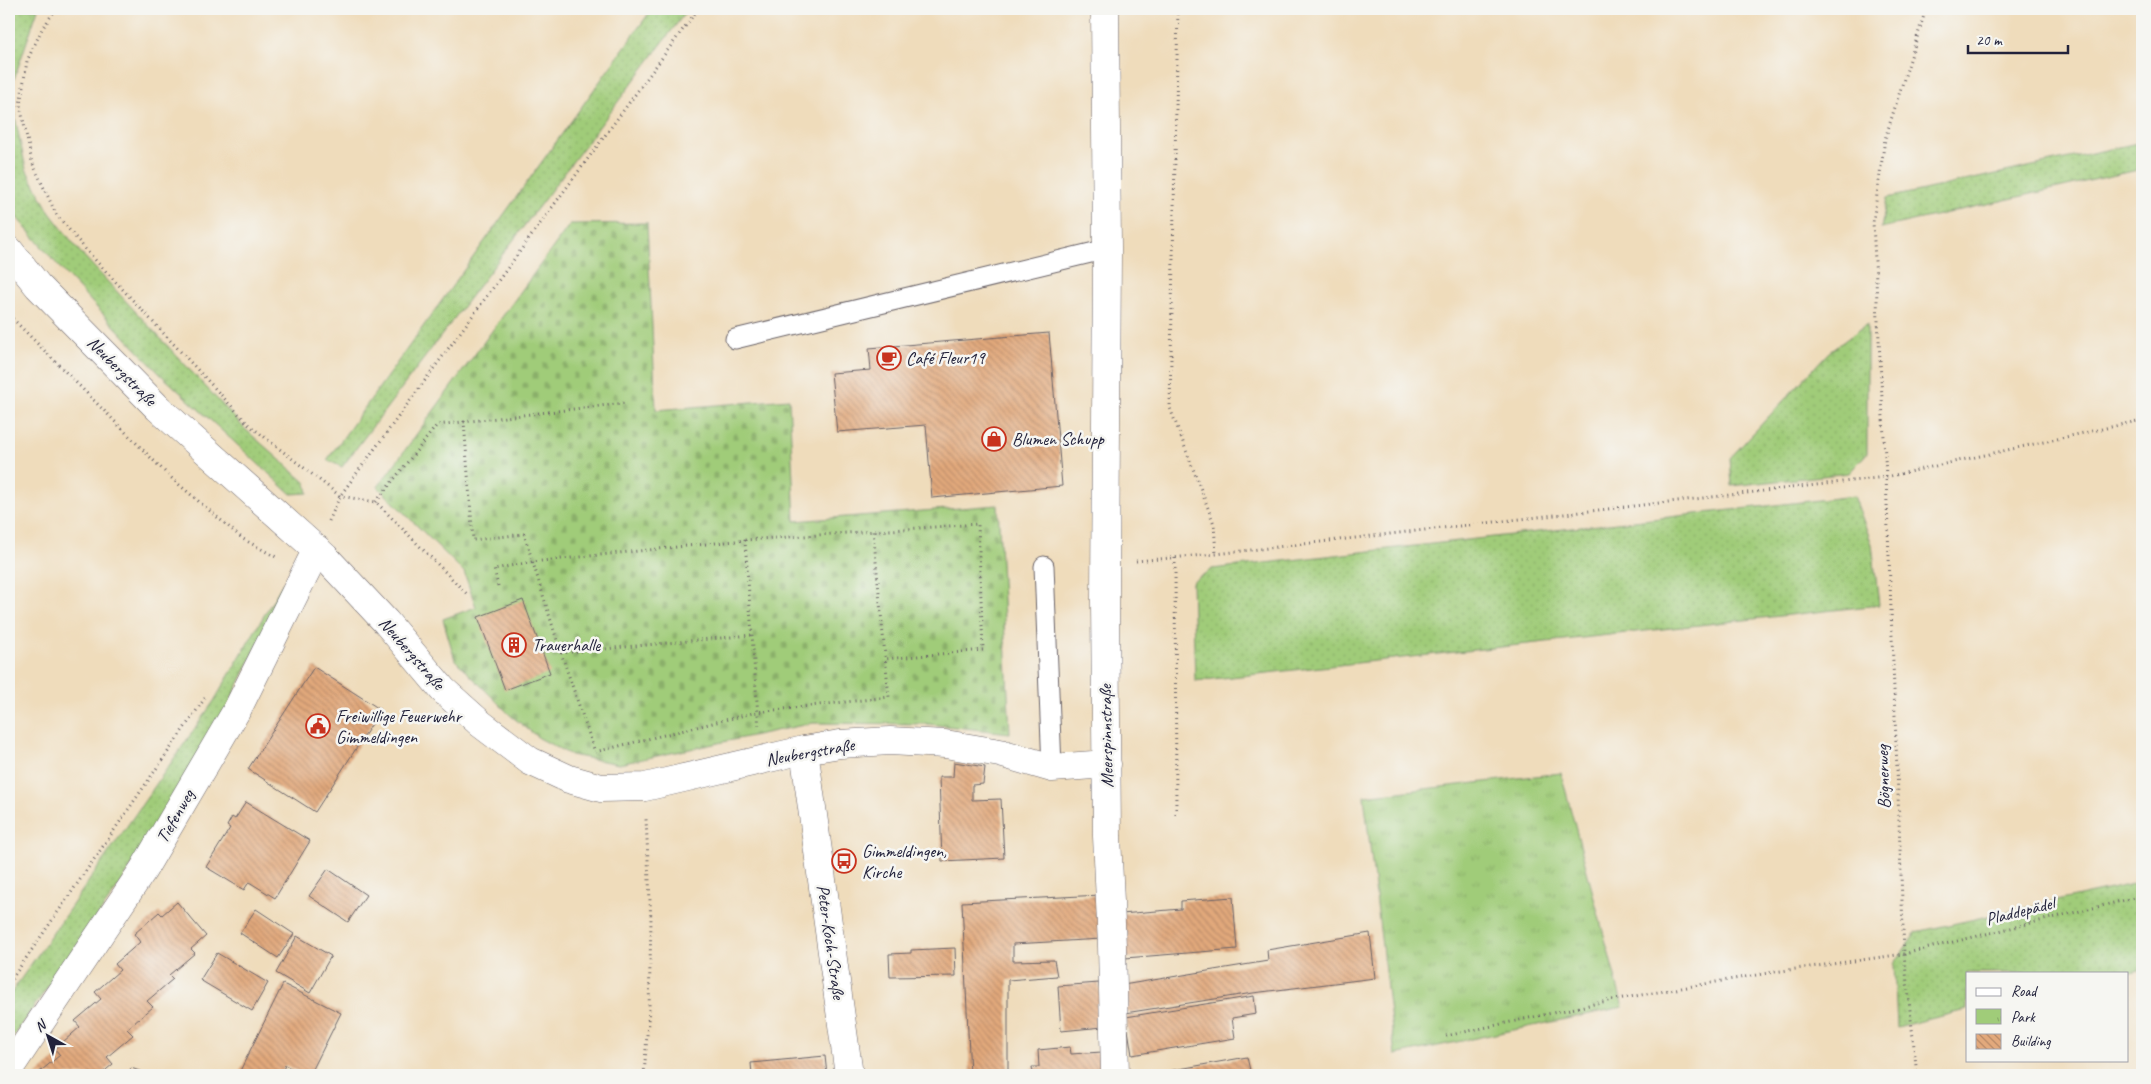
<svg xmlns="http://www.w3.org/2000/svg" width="2151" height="1084" viewBox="0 0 2151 1084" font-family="Caveat,sans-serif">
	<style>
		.grass { fill: url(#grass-dots); stroke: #61775a }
		.cemetery { fill: url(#cemetery-stones); stroke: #61775a }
		.park { fill: url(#park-tufts); stroke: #61775a }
		.building { fill: url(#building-back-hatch) }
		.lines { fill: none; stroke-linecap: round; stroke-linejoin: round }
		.service-casing { stroke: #6a6368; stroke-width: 21 }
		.minor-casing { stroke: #6a6368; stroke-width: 29 }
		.tertiary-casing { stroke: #6a6368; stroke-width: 29 }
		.path { stroke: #6a6368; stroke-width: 3; stroke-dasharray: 1 4; stroke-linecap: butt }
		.service { stroke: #fff; stroke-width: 19 }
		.minor { stroke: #fff; stroke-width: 28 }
		.tertiary { stroke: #fff; stroke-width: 28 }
		.labels { text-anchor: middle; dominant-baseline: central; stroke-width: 5; stroke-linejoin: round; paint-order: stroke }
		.poi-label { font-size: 18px; fill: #22223b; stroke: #f6f6f2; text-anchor: start }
		.street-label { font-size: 18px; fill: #22223b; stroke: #f6f6f2 }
	</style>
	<defs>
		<pattern id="grass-dots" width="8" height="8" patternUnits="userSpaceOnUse" patternTransform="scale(1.25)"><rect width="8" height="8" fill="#a0cc79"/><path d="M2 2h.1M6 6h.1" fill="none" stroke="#8aaf6a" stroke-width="1.8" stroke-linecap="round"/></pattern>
		<pattern id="cemetery-stones" width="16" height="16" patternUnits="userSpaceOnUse" patternTransform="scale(1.25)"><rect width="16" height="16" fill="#a0cc79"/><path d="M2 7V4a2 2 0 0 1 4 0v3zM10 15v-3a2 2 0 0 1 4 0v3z" fill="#8aaf6a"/></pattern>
		<pattern id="park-tufts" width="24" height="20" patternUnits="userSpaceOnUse" patternTransform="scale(1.25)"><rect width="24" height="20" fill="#a0cc79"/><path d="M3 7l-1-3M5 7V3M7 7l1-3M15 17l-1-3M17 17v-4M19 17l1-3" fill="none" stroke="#8aaf6a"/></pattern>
		<pattern id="building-back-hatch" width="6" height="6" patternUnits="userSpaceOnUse" patternTransform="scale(1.25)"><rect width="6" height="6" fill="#e2a97c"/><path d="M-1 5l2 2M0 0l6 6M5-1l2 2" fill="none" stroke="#b78967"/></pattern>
	</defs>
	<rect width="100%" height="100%" fill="#f6f6f2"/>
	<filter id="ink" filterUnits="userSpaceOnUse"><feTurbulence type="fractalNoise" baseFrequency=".02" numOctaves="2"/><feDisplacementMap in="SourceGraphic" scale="10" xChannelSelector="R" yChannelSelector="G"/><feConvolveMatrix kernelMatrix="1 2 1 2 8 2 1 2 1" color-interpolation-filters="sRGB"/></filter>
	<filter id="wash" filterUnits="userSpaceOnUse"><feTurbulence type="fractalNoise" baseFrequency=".0096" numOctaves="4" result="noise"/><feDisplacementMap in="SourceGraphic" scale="20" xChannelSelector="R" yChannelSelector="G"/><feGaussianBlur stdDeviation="1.12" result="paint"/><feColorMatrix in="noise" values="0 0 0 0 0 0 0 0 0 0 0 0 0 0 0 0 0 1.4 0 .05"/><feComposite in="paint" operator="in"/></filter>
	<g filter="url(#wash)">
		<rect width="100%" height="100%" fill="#efdcbb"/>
		<path class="grass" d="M9,9H38L11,88L16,122L26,169L50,213L80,252L245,429L306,483L308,493L291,494L159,373L67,276L12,212L9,207Z
			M652,9H688L342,467L327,460Z
			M2142,142V169L1881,228L1887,198Z
			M1867,324V453L1849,473L1732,486L1730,458L1828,353Z
			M1854,496L1872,544L1879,605L1195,681L1192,582L1212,569Z
			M283,583L285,589L217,728L121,883L9,1042V996L214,701Z
			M2142,882V969L2127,973H1967V1010L1897,1027L1894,964L1916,932Z"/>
		<path class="cemetery" d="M647,223L656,410L789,399L795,521L998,505L1010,733L928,724L813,723L619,764L571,755L539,738L510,715L455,660L443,619L476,607L464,572L378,487L570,224Z"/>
		<path class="park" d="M1561,773L1623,1007L1395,1055L1364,796Z"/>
		<g id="blocks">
			<path class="building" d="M1049,333L1062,486L932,498L926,425L837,432L831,373L871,370L869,348Z
				M523,600L550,673L505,690L478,617Z
				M314,667L381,710L315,812L248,769Z
				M954,762L985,767L983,784L972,785V800L1001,799L1004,858L942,861L939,777H953Z
				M246,802L310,841L275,898L249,882L244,890L206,867L230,828L227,826L232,817L235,819Z
				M328,869L366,895L348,922L309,896Z
				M1101,895L1102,939L1013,944V961L1054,960L1057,976L1008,980V1075H970L962,902Z
				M1233,897L1237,949L1125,958L1121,914L1181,909V901Z
				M177,902L206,936L191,949L195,953L169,975L173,979L147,1001L153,1007L127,1029L133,1035L107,1057L113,1064L100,1075H36L60,1055L55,1049L80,1027L75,1021L101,999L95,992L120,970L115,964L140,942L134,934L159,912L162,915Z
				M256,909L294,934L278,958L240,933Z
				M1370,933L1375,978L1253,993L1125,1013L1123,985L1268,961L1267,950Z
				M297,936L331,956L310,993L276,973Z
				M955,948L956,976L890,977L889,954L911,953V950Z
				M217,953L268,983L252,1011L200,980Z
				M1099,983L1103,1027L1061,1031L1058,986Z
				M283,984L341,1013L310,1075H305L285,1065L281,1075H238Z
				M1254,996L1256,1014L1232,1018L1235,1038L1132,1055L1126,1017Z
				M1070,1047L1071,1054L1102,1052L1103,1075H1033L1032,1067H1039L1038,1050Z
				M825,1056L827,1075H752L751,1063Z
				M1247,1057L1251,1075H1151V1074Z
				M131,1068L151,1075H127Z
				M530,1072L557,1074V1075H530Z"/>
		</g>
	</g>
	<g filter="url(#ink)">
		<use href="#blocks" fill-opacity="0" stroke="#6a6368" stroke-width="1"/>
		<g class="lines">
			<g class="service-casing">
				<path id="service" d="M735,339L1107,249
					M1044,566L1052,768"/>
			</g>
			<g class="minor-casing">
				<path id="minor" d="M804,750L849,1075
					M9,1069L143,870L238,708L317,549"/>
			</g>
			<g class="tertiary-casing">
				<path id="tertiary" d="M1105,9L1107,249L1105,601L1107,836L1112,946L1115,1075
					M9,250L38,286L158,408L325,557L386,622L443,690L481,724L530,761L569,779L601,788L645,787L804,750L840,744L890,741L945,744L1000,753L1052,768L1107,764"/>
			</g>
			<path class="path" d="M56,9L42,29L27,61L20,105L32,162L56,214L86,250L249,425L340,496L376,502L469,596
				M1178,9L1170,408L1214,524L1216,554
				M9,315L169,476L243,539L276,557
				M464,421L473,540L524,534L561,653L595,752L757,712L889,697L873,530
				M376,502L437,425L625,403
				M329,521L340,496L698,9
				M745,540L759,729
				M1175,558L1176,818
				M1136,561L1216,554L1886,477L2142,420
				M498,586L494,569L532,562L745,540L978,524L983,650L885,659
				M561,653L752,635
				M9,983L205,698
				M1446,1036L1612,1000L1774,972L1904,954L2142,896
				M644,1075L649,1009L651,921L646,819
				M1917,1075L1904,954L1886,477L1873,222L1885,139L1926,9"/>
			<use href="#service" class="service"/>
			<use href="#minor" class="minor"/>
			<use href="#tertiary" class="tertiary"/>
		</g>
	</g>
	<defs>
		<g id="cafe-ring" transform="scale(1.25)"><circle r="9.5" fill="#f6f6f2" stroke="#c8321e" stroke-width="1.5"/><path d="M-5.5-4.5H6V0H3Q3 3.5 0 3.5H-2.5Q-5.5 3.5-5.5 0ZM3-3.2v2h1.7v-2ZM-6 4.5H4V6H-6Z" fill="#c8321e"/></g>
		<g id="shop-ring" transform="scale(1.25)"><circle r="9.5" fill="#f6f6f2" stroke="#c8321e" stroke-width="1.5"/><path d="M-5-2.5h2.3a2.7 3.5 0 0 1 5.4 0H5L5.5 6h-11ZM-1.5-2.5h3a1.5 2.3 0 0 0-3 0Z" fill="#c8321e"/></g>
		<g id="building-ring" transform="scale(1.25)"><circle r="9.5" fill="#f6f6f2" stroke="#c8321e" stroke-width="1.5"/><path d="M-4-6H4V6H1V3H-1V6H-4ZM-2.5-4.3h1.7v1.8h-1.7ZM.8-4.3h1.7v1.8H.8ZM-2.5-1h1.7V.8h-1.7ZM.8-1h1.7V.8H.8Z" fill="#c8321e"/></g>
		<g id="civic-ring" transform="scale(1.25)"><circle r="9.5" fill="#f6f6f2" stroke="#c8321e" stroke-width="1.5"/><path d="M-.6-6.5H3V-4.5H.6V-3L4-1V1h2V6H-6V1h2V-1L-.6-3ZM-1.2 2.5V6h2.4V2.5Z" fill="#c8321e"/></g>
		<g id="bus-ring" transform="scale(1.25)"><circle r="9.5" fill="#f6f6f2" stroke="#c8321e" stroke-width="1.5"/><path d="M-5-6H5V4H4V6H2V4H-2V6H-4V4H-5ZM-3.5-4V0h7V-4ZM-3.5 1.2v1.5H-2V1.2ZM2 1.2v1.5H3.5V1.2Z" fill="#c8321e"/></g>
	</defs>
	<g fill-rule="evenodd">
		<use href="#cafe-ring" x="889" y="358"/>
		<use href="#shop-ring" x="994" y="439"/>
		<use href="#building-ring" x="514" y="645"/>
		<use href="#civic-ring" x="318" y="726"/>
		<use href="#bus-ring" x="844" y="861"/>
	</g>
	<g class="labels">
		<g class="poi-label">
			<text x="906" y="358">Café Fleur19</text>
			<text x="1012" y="439">Blumen Schupp</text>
			<text x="532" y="645">Trauerhalle</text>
			<text x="336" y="716">Freiwillige Feuerwehr<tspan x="336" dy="21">Gimmeldingen</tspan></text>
			<text x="862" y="851">Gimmeldingen,<tspan x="862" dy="21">Kirche</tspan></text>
		</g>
		<g class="street-label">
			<text transform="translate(122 371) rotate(45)">Neubergstraße</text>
			<text transform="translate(412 653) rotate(49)">Neubergstraße</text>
			<text transform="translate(1106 736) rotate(-91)">Meerspinnstraße</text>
			<text transform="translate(810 752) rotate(-10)">Neubergstraße</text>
			<text transform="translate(1883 777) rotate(-92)">Bögnerweg</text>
			<text transform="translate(175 816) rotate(-60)">Tiefenweg</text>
			<text transform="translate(2020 911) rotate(-14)">Pladdepädel</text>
			<text transform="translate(831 942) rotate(82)">Peter-Koch-Straße</text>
		</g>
	</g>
	<rect width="2151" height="1084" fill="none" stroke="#f6f6f2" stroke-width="30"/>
	<rect x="1966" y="972" width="162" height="90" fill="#f6f6f2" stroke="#a1a1a9"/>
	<rect x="1976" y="988" width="25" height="8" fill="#ffffff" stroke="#a1a1a9"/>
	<text x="2011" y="996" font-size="15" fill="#22223b">Road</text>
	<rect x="1976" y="1009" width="25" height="15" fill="url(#park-tufts)" stroke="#a1a1a9"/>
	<text x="2011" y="1022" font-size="15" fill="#22223b">Park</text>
	<rect x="1976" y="1034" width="25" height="15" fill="url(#building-back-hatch)" stroke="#a1a1a9"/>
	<text x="2011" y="1046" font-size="15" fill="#22223b">Building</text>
	<g transform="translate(48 1036) rotate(321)" stroke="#f6f6f2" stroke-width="4" paint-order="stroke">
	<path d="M0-4L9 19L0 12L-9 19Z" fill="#22223b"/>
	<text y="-8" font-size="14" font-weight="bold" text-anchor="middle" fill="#22223b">N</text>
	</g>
	<path d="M1968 45v8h100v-8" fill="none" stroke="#22223b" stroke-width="2.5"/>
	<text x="1976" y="45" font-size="15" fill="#22223b" stroke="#f6f6f2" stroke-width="4" paint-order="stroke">20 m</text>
</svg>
